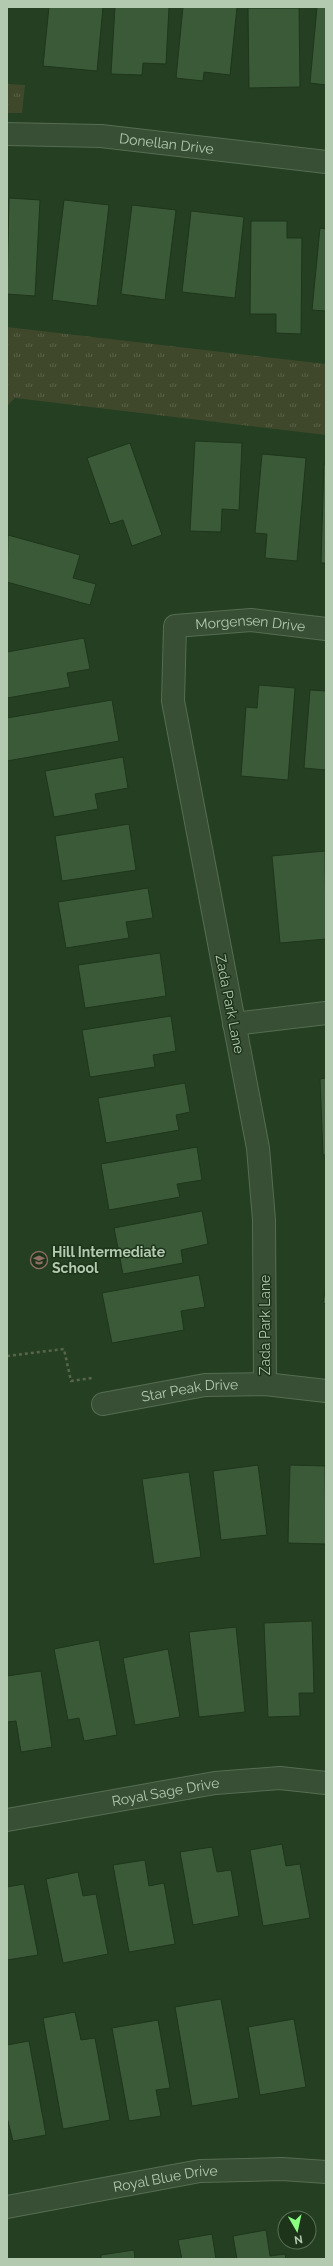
<svg xmlns="http://www.w3.org/2000/svg" width="333" height="2266" viewBox="0 0 333 2266" font-family="Raleway,sans-serif">
	<style>
		.grass { fill: url(#grass-tufts) }
		.building { fill: #3b5b38; stroke: #1f361c }
		.lines { fill: none; stroke-linecap: round; stroke-linejoin: round }
		.street-casing { stroke: #566d53; stroke-width: 24 }
		.path { stroke: #59664a; stroke-width: 2.5; stroke-dasharray: 3 3; stroke-linecap: butt }
		.street { stroke: #384f35; stroke-width: 22 }
		.labels { text-anchor: middle; dominant-baseline: central; stroke-width: 3; stroke-linejoin: round; paint-order: stroke }
		.street-label { font-size: 14px; fill: #b3cab1; stroke: #1d341a }
		.poi-label { font-size: 14px; font-weight: bold; fill: #b3cab1; stroke: #1d341a; text-anchor: start }
	</style>
	<defs>
		<pattern id="grass-tufts" width="24" height="20" patternUnits="userSpaceOnUse"><rect width="24" height="20" fill="#40482b"/><path d="M3 7l-1-3M5 7V3M7 7l1-3M15 17l-1-3M17 17v-4M19 17l1-3" fill="none" stroke="#596147"/></pattern>
	</defs>
	<rect width="100%" height="100%" fill="#243f21"/>
	<path class="grass" d="M7,84L25,85L22,113H7Z
		M7,327L326,364V435L15,398L7,406Z"/>
	<path class="building" d="M49,7H103L97,71L43,66Z
		M115,7H169L166,64L143,63L142,75L111,74Z
		M183,7H237L230,75L204,72L203,81L176,78Z
		M317,7H326V85L310,83Z
		M248,8H299L300,87L249,88Z
		M9,198L40,200L35,296L7,294Z
		M64,200L109,205L97,306L52,300Z
		M132,205L176,210L165,300L121,294Z
		M191,211L244,217L235,298L182,292Z
		M251,221H287V238H302L301,334L276,333V314H250Z
		M320,228L326,229V311L312,310Z
		M195,441L242,443L239,510L222,509L221,532L190,531Z
		M130,443L162,535L132,546L123,520L110,524L87,458Z
		M262,454L306,458L297,561L265,558L267,534L255,533Z
		M324,464H326V563H321Z
		M8,535L80,555L73,578L96,584L90,605L7,582Z
		M84,638L90,669L67,673L70,687L7,698V652Z
		M259,685L295,688L288,780L241,776L246,707L257,708Z
		M310,690L326,691V770L304,768Z
		M112,700L119,741L7,761V718Z
		M123,757L128,788L95,794L98,809L54,817L45,771Z
		M129,824L136,870L62,881L55,836Z
		M325,851L326,939L280,943L272,856Z
		M148,888L153,918L126,922L129,938L66,948L58,902Z
		M160,953L166,996L85,1008L78,965Z
		M171,1016L176,1051L153,1055L155,1067L90,1077L82,1030Z
		M326,1078V1155H323L320,1079Z
		M185,1083L190,1112L176,1115L179,1130L106,1143L98,1098Z
		M197,1147L202,1180L177,1184L180,1197L109,1210L101,1164Z
		M202,1211L208,1244L181,1250L183,1263L123,1274L114,1228Z
		M199,1275L205,1307L181,1311L184,1330L112,1343L102,1293Z
		M326,1285V1304L323,1303Z
		M258,1465L267,1535L221,1540L213,1471Z
		M290,1465L325,1466L326,1544L288,1543Z
		M189,1472L201,1557L154,1564L142,1479Z
		M312,1621L314,1693H299L300,1716L268,1717L264,1623Z
		M236,1627L245,1712L199,1717L189,1632Z
		M99,1640L117,1735L84,1741L79,1718L68,1720L54,1649Z
		M168,1649L180,1717L135,1725L123,1658Z
		M41,1671L52,1747L21,1752L16,1721L7,1722V1676Z
		M282,1844L286,1866L300,1864L310,1918L263,1926L250,1850Z
		M212,1847L217,1872L231,1870L239,1916L193,1925L180,1852Z
		M145,1860L149,1886L164,1883L175,1944L129,1952L113,1865Z
		M78,1872L83,1896L96,1894L108,1954L63,1963L46,1879Z
		M24,1884L38,1955L7,1960V1887Z
		M221,1999L239,2098L192,2106L175,2007Z
		M75,2012L81,2040L95,2038L110,2120L63,2129L43,2018Z
		M294,2019L306,2087L260,2095L248,2027Z
		M158,2020L170,2088L156,2090L161,2116L129,2121L112,2028Z
		M29,2041L46,2135L13,2141L7,2117V2045Z
		M266,2230L270,2256L285,2254L286,2259H237L233,2236Z
		M212,2234L216,2259H182L178,2240Z
		M134,2250L135,2259H101V2255Z"/>
	<g class="lines">
		<g class="street-casing">
			<g id="street">
				<path id="s1" d="M7,134L101,136L326,162"/>
				<path d="M234,1024L326,1013"/>
				<path id="s2" d="M265,1384L264,1220L258,1148L173,701L175,626L251,620L326,629"/>
				<path id="s3" d="M103,1404L205,1385L265,1384L326,1391"/>
				<path id="s4" d="M7,1820L215,1783L280,1778L326,1783"/>
				<path id="s5" d="M7,2207L200,2171L282,2169L326,2172"/>
			</g>
		</g>
		<path class="path" d="M7,1356L64,1349L71,1381L92,1378"/>
		<use href="#street" class="street"/>
	</g>
	<defs>
		<g id="school-ring" transform="scale(0.9)"><circle r="9.5" fill="#1d341a" stroke="#8d6e63" stroke-width="1.5"/><path d="M0-5L7-2L0 1L-7-2ZM-4 1L0 2.5L4 1V4Q0 6-4 4Z" fill="#8d6e63"/></g>
	</defs>
	<g fill-rule="evenodd">
		<use href="#school-ring" x="39" y="1260"/>
	</g>
	<g class="labels">
		<g class="street-label">
			<text stroke="none"><textPath href="#s1" startOffset="160">Donellan Drive</textPath></text>
			<text stroke="none"><textPath href="#s2" startOffset="842">Morgensen Drive</textPath></text>
			<text transform="translate(230 1004) rotate(79)">Zada Park Lane</text>
			<text transform="translate(265 1325) rotate(-90)">Zada Park Lane</text>
			<text stroke="none"><textPath href="#s3" startOffset="88">Star Peak Drive</textPath></text>
			<text stroke="none"><textPath href="#s4" startOffset="161">Royal Sage Drive</textPath></text>
			<text stroke="none"><textPath href="#s5" startOffset="161">Royal Blue Drive</textPath></text>
		</g>
		<g class="poi-label">
			<text x="52" y="1252">Hill Intermediate<tspan x="52" dy="16">School</tspan></text>
		</g>
	</g>
	<rect width="333" height="2266" fill="none" stroke="#b3cab1" stroke-width="16"/>
	<g transform="translate(297 2230) rotate(171)"><circle r="19" fill="#1d341a" stroke="#597056"/>
	<path d="M0-3L7 15L0 10L-7 15Z" fill="#8aff81"/>
	<text y="-6" font-size="11" font-weight="bold" text-anchor="middle" fill="#b3cab1">N</text>
	</g>
</svg>
